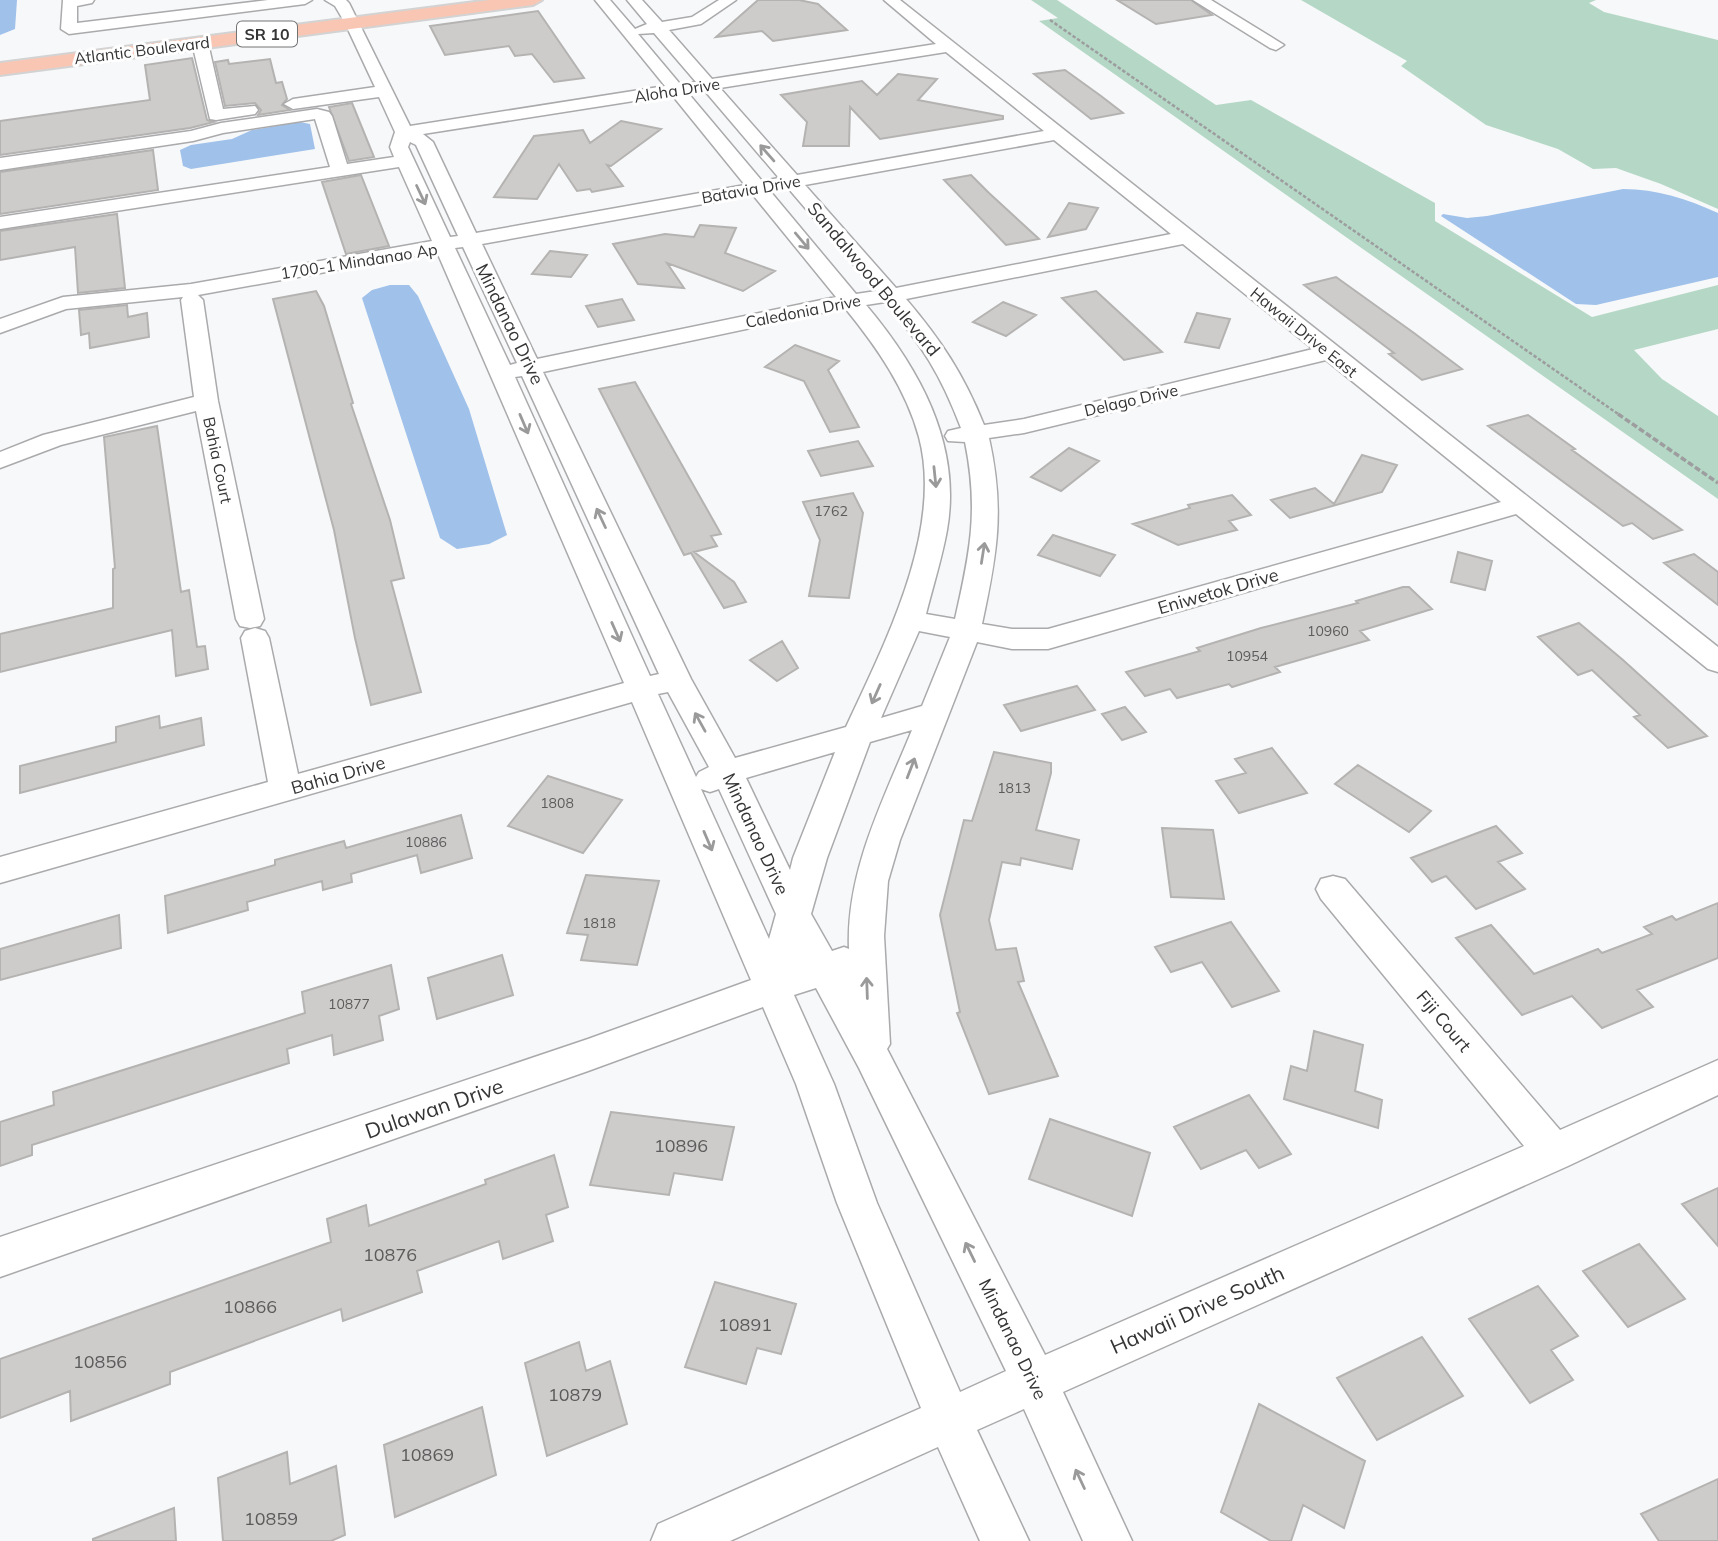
<svg xmlns="http://www.w3.org/2000/svg" width="1718" height="1541" viewBox="0 0 1718 1541" font-family="Mulish,sans-serif">
	<style>
		.green { fill: #b5d8c6 }
		.water { fill: #9fc1ea }
		.building { fill: #cecccb; stroke: #b5b3b1; stroke-width: 2 }
		.lines { fill: none; stroke-linecap: round; stroke-linejoin: round }
		.minor-casing { stroke: #aaaaac; stroke-width: 3 }
		.highway-casing { stroke: #d3d3d3; stroke-width: 4 }
		.path-far1 { stroke: #9d9d9f; stroke-width: 2.5; stroke-dasharray: 3.5 2; stroke-linecap: butt }
		.path { stroke: #9d9d9f; stroke-width: 3.5; stroke-dasharray: 6 2.5; stroke-linecap: butt }
		.minor { fill: #fff; fill-rule: evenodd }
		.highway { fill: #f9c6b4; fill-rule: evenodd }
		.oneway { stroke: #9a9a9a }
		.labels { text-anchor: middle; dominant-baseline: central; stroke-width: 6; stroke-linejoin: round; paint-order: stroke }
		.number-label { font-size: 14px; fill: #5b5b5b }
		.shield { fill: #fff; stroke: #727272; stroke-width: 2 }
		.shield-label { font-size: 16px; font-weight: bold; fill: #353536 }
		.far-street-label { font-size: 16px; fill: #353536; stroke: #fff }
		.street-label { font-size: 18px; fill: #353536; stroke: #fff }
		.near-number-label { font-size: 18px; fill: #5b5b5b }
		.near-street-label { font-size: 21px; fill: #353536; stroke: #fff }
	</style>
	<rect width="100%" height="100%" fill="#f7f8fa"/>
	<path class="green" d="M1031,0H1057L1216,105L1251,100L1435,203V221L1592,317L1718,285V329L1634,350L1662,379L1718,416V499L1039,21L1058,18Z
		M1301,0H1596L1589,3L1604,12L1718,40V209L1661,184L1616,168L1593,169L1558,149L1486,125L1401,66L1407,61Z"/>
	<path class="water" d="M0,0H17L15,29L0,35Z
		M300,122L310,124L315,149L191,169L183,166L180,150L191,145L232,139L252,130Z
		M1623,189C1657,189 1687,199 1718,213V277L1596,305L1576,304L1441,216L1443,214L1467,218L1487,216Z
		M390,285H409L418,296L469,409L507,535L489,544L457,549L440,538L362,298L372,290Z"/>
	<path class="building" d="M758,0H799L818,4L847,30L773,41L762,31L716,37Z
		M1117,0H1191L1212,15L1156,24Z
		M538,11L584,78L554,82L532,54L515,56L509,46L445,55L430,26Z
		M192,58L207,120L214,122L190,128L0,155V121L150,100L145,65Z
		M270,59L276,83L282,82L287,99L282,105L290,110L258,115L261,110L255,103L225,106L215,62L228,60L229,64Z
		M1065,70L1101,96L1123,113L1091,119L1034,74Z
		M898,74L937,79L918,100L1003,116V119L880,139L850,107L849,146H803L807,122L781,95L862,81L877,95Z
		M352,103L374,157L349,161L329,107Z
		M621,121L661,129L611,166L607,165L623,186L592,192L590,189L577,191L559,164L537,199L494,197L534,136L583,130L590,143Z
		M153,150L158,190L0,214V172Z
		M361,175L389,246L346,254L322,182Z
		M971,175L989,193L1039,239L1006,245L944,180Z
		M1069,203L1098,208L1086,229L1048,237Z
		M117,214L125,288L78,293L75,247L0,260V231Z
		M700,225L736,228L725,253L775,271L743,291L667,263L684,288L638,284L613,244L665,234L694,237Z
		M550,251L587,255L571,277L532,274Z
		M1336,277L1414,333L1462,369L1422,380L1389,354L1394,353L1304,285Z
		M316,291L324,306L353,403L351,404L390,520L404,578L391,581L421,692L371,705L355,638L334,530L273,299Z
		M1096,291L1162,352L1124,360L1062,298Z
		M622,299L634,320L598,327L586,306Z
		M1003,302L1036,315L1006,336L973,322Z
		M127,305L128,317L147,313L149,337L90,348L89,333L81,335L79,310Z
		M1197,313L1230,319L1219,348L1185,342Z
		M795,345L839,361L828,370L859,427L830,432L804,381L765,367Z
		M635,382L721,534L711,536L717,546L694,552L734,582L746,602L724,608L691,553L684,555L599,389Z
		M1528,415L1575,449L1572,450L1682,530L1653,539L1632,523L1623,526L1488,426Z
		M157,426L181,592L189,590L197,647L205,646L208,669L176,676L172,630L0,672V634L113,608V569L115,568L104,437Z
		M858,441L873,466L821,476L808,451Z
		M1069,448L1099,461L1061,491L1031,477Z
		M1362,455L1397,465L1382,492L1290,518L1271,500L1315,488L1334,504Z
		M853,493L863,513L849,598L809,596L820,540L803,502Z
		M1232,495L1251,515L1229,521L1237,530L1178,545L1133,524L1190,508L1188,505Z
		M1053,535L1115,555L1100,576L1038,555Z
		M1458,552L1492,561L1485,590L1451,582Z
		M1694,554L1718,572V605L1664,563Z
		M1403,587H1409L1432,609L1360,631L1369,640L1275,667L1280,672L1232,687L1229,684L1177,698L1170,689L1145,696L1126,672L1200,651L1197,648L1261,628L1358,603L1356,601Z
		M1579,623L1623,660L1707,736L1668,748L1634,717L1640,715L1592,670L1578,675L1538,637Z
		M782,641L798,668L777,681L750,660Z
		M1077,686L1095,710L1021,731L1004,705Z
		M1125,707L1146,732L1122,740L1102,714Z
		M159,716L160,728L201,718L204,745L20,793V766L116,742V727Z
		M1272,748L1307,793L1239,813L1216,781L1246,773L1235,759Z
		M994,752L1051,763V773L1036,830L1079,840L1072,869L1021,858L1020,865L1002,862L989,920L996,950L1016,948L1024,981L1018,982L1058,1076L989,1094L957,1013L960,1012L940,915L964,820L972,821Z
		M1358,765L1431,811L1409,832L1335,784Z
		M548,776L622,800L583,853L508,826Z
		M461,815L472,858L421,873L417,855L351,874L352,882L323,890L322,881L247,902L248,910L168,933L165,896L275,865V860L344,841L346,848Z
		M1496,826L1522,853L1498,862L1525,889L1476,909L1446,876L1432,882L1411,858Z
		M1162,828L1213,830L1224,899L1171,897Z
		M586,875L659,881L637,965L581,960L588,935L567,933Z
		M1718,903V958L1637,990L1653,1007L1602,1028L1572,996L1522,1015L1456,938L1491,925L1534,974L1598,949L1602,953L1652,934L1644,927L1672,916L1676,920Z
		M119,915L121,948L0,980V949Z
		M1231,922L1279,991L1232,1007L1202,962L1171,972L1155,947Z
		M502,955L513,995L437,1019L428,978Z
		M391,965L399,1009L379,1016L383,1040L334,1055L332,1035L287,1049L289,1063L32,1145V1155L0,1166V1122L54,1105L53,1092L305,1013L302,992Z
		M1314,1031L1363,1045L1355,1091L1382,1100L1378,1128L1284,1099L1291,1066L1307,1071Z
		M1249,1095L1291,1154L1259,1168L1246,1150L1201,1169L1174,1127Z
		M611,1112L734,1127L722,1180L674,1173L669,1195L590,1185Z
		M1050,1119L1150,1153L1132,1216L1029,1179Z
		M554,1155L568,1207L546,1215L553,1241L503,1259L499,1241L417,1271L422,1292L343,1321L341,1309L170,1372V1384L71,1421L70,1391L0,1418V1359L331,1242L327,1219L366,1205L369,1226L486,1184L485,1180Z
		M1718,1188V1246L1682,1204Z
		M1639,1244L1685,1299L1628,1327L1583,1271Z
		M715,1282L796,1304L781,1354L757,1348L746,1384L685,1367Z
		M1538,1286L1578,1336L1551,1350L1573,1380L1530,1403L1469,1319Z
		M1422,1337L1463,1396L1377,1440L1337,1378Z
		M579,1342L586,1371L610,1361L627,1424L547,1456L525,1363Z
		M1259,1404L1365,1461L1344,1528L1303,1505L1291,1541H1271L1221,1512Z
		M482,1407L496,1475L395,1517L384,1445Z
		M287,1452L290,1484L336,1466L345,1535L331,1541H223L218,1478Z
		M1718,1479V1541H1659L1641,1514Z
		M174,1508L176,1541H93V1539Z"/>
	<g class="lines">
		<g class="minor-casing">
			<path id="minor" d="M63,0H94L92,3L77,6V23L268,0H312L305,4L69,34L61,29Z
				M325,0H346L349,3L410,126L665,86L595,0H610L635,29L647,24L627,0H642L662,22L692,17L719,0H736L701,24L669,30L712,79L936,44L884,0H900L1718,647V672L1708,669L1516,514L1048,649H1012L977,642L900,840L888,881L884,936L890,1044L887,1049L1045,1355L1524,1146L1321,899L1316,889L1321,879L1333,876L1345,879L1560,1130L1718,1060V1095L1568,1166L1063,1392L1132,1541H1083L1024,1409L977,1430L1029,1541H980L938,1447L730,1541H651L658,1524L921,1408L837,1203L796,1084L763,1007L588,1071L0,1277V1237L588,1039L751,980L632,702L0,883V857L268,782L241,638L245,631L255,628L265,631L269,638L298,774L624,683L437,252L198,295L203,300L218,401L264,619L260,626L250,628L240,626L236,619L196,411L61,445L0,468V452L43,435L194,397L181,300L183,297L66,309L0,333V319L63,297L191,284L432,241L399,167L0,229V217L330,167L315,119L223,133L193,141L0,170V158L191,131L221,123L317,109L329,112L332,116L347,164L394,157L390,147L395,132L379,97L293,109L284,104L293,99L375,87L345,23L335,6ZM654,33L696,82L680,84L638,34ZM946,52L1044,131L797,175L720,88ZM704,90L779,178L762,181L688,93ZM672,95L745,185L476,233L433,142L423,134ZM1054,140L1171,234L896,288L805,185ZM410,142L416,145L458,236L450,237L408,147ZM788,188L876,291L856,294L770,191ZM753,195L836,297L537,359L482,244ZM1183,244L1313,349L1024,419L984,425C964,375 941,340 906,299ZM463,247L517,363L510,365L455,248ZM885,302C922,345 941,375 961,428L948,431L945,436L948,441L965,442C979,510 970,553 955,619L926,614C933,586 942,558 947,530C962,444 919,368 866,305ZM845,308C876,346 906,389 919,437C944,530 884,645 846,727L735,758L691,679L543,372ZM1326,360L1501,502L1048,629H1012L982,624C997,554 1005,510 989,438L1024,433ZM522,376L659,674L650,676L515,377ZM919,631L950,637L922,706L881,718ZM668,692L709,767L699,772L696,777L658,694ZM912,730C883,801 846,871 849,949L844,947L832,951L811,914L827,858L870,742ZM835,752L793,858L790,870L746,778ZM701,789L710,792L719,789L776,914L769,939ZM816,988L859,1068L1006,1371L960,1392L877,1203L834,1084L794,995Z
				M1193,0H1211L1284,45L1276,50L1270,48Z
				M200,38L208,43L223,109L255,106L258,110L255,114L216,120L210,119L192,43Z"/>
		</g>
		<g class="highway-casing">
			<path id="highway" d="M490,0H542L533,5L0,75V63Z"/>
		</g>
		<path class="path-far1" d="M1050,20L1621,416"/>
		<path class="path" d="M1618,414L1718,483"/>
		<use href="#minor" class="minor"/>
		<use href="#highway" class="highway"/>
	</g>
	<defs><path id="oneway-shaft" d="M-6 0H5M1.5-3L5.5 0L1.5 3" fill="none" stroke-width="1.6" stroke-linecap="round" stroke-linejoin="round" transform="scale(1.75)"/></defs>
	<g class="oneway">
		<use href="#oneway-shaft" transform="translate(767 153) rotate(-131)"/>
		<use href="#oneway-shaft" transform="translate(421 195) rotate(65)"/>
		<use href="#oneway-shaft" transform="translate(802 241) rotate(50)"/>
		<use href="#oneway-shaft" transform="translate(524 424) rotate(67)"/>
		<use href="#oneway-shaft" transform="translate(935 477) rotate(84)"/>
		<use href="#oneway-shaft" transform="translate(601 518) rotate(-115)"/>
		<use href="#oneway-shaft" transform="translate(983 553) rotate(-81)"/>
		<use href="#oneway-shaft" transform="translate(616 632) rotate(66)"/>
		<use href="#oneway-shaft" transform="translate(876 694) rotate(114)"/>
		<use href="#oneway-shaft" transform="translate(700 722) rotate(-119)"/>
		<use href="#oneway-shaft" transform="translate(911 768) rotate(-69)"/>
		<use href="#oneway-shaft" transform="translate(708 841) rotate(67)"/>
		<use href="#oneway-shaft" transform="translate(867 988) rotate(-92)"/>
		<use href="#oneway-shaft" transform="translate(970 1252) rotate(-116)"/>
		<use href="#oneway-shaft" transform="translate(1080 1479) rotate(-115)"/>
	</g>
	<g class="labels">
		<g class="number-label">
			<text x="831" y="511">1762</text>
			<text x="1328" y="631">10960</text>
			<text x="1247" y="656">10954</text>
			<text x="1014" y="788">1813</text>
			<text x="557" y="803">1808</text>
			<text x="426" y="842">10886</text>
			<text x="599" y="923">1818</text>
			<text x="349" y="1004">10877</text>
		</g>
		<rect class="shield" x="237" y="21.5" width="60" height="25" rx="5"/>
		<g class="shield-label">
			<text x="267" y="34">SR 10</text>
		</g>
		<g class="far-street-label">
			<text transform="translate(142 50) rotate(-7)">Atlantic Boulevard</text>
			<text transform="translate(677 90) rotate(-9)">Aloha Drive</text>
			<text transform="translate(751 189) rotate(-10)">Batavia Drive</text>
			<text transform="translate(359 261) rotate(-9)">1700-1 Mindanao Ap</text>
			<text transform="translate(803 311) rotate(-11)">Caledonia Drive</text>
			<text transform="translate(1304 332) rotate(39)">Hawaii Drive East</text>
			<text transform="translate(1131 400) rotate(-13)">Delago Drive</text>
			<text transform="translate(218 460) rotate(78)">Bahia Court</text>
		</g>
		<g class="street-label">
			<text transform="translate(874 279) rotate(50)">Sandalwood Boulevard</text>
			<text transform="translate(510 324) rotate(64)">Mindanao Drive</text>
			<text transform="translate(1218 591) rotate(-16)">Eniwetok Drive</text>
			<text transform="translate(338 775) rotate(-16)">Bahia Drive</text>
			<text transform="translate(756 834) rotate(65)">Mindanao Drive</text>
			<text transform="translate(1444 1021) rotate(50)">Fiji Court</text>
			<text transform="translate(1013 1339) rotate(64)">Mindanao Drive</text>
		</g>
		<g class="near-number-label">
			<text x="681" y="1145">10896</text>
			<text x="390" y="1254">10876</text>
			<text x="250" y="1306">10866</text>
			<text x="745" y="1324">10891</text>
			<text x="100" y="1361">10856</text>
			<text x="575" y="1394">10879</text>
			<text x="427" y="1454">10869</text>
			<text x="271" y="1518">10859</text>
		</g>
		<g class="near-street-label">
			<text transform="translate(434 1108) rotate(-19)">Dulawan Drive</text>
			<text transform="translate(1197 1309) rotate(-24)">Hawaii Drive South</text>
		</g>
	</g>
</svg>
